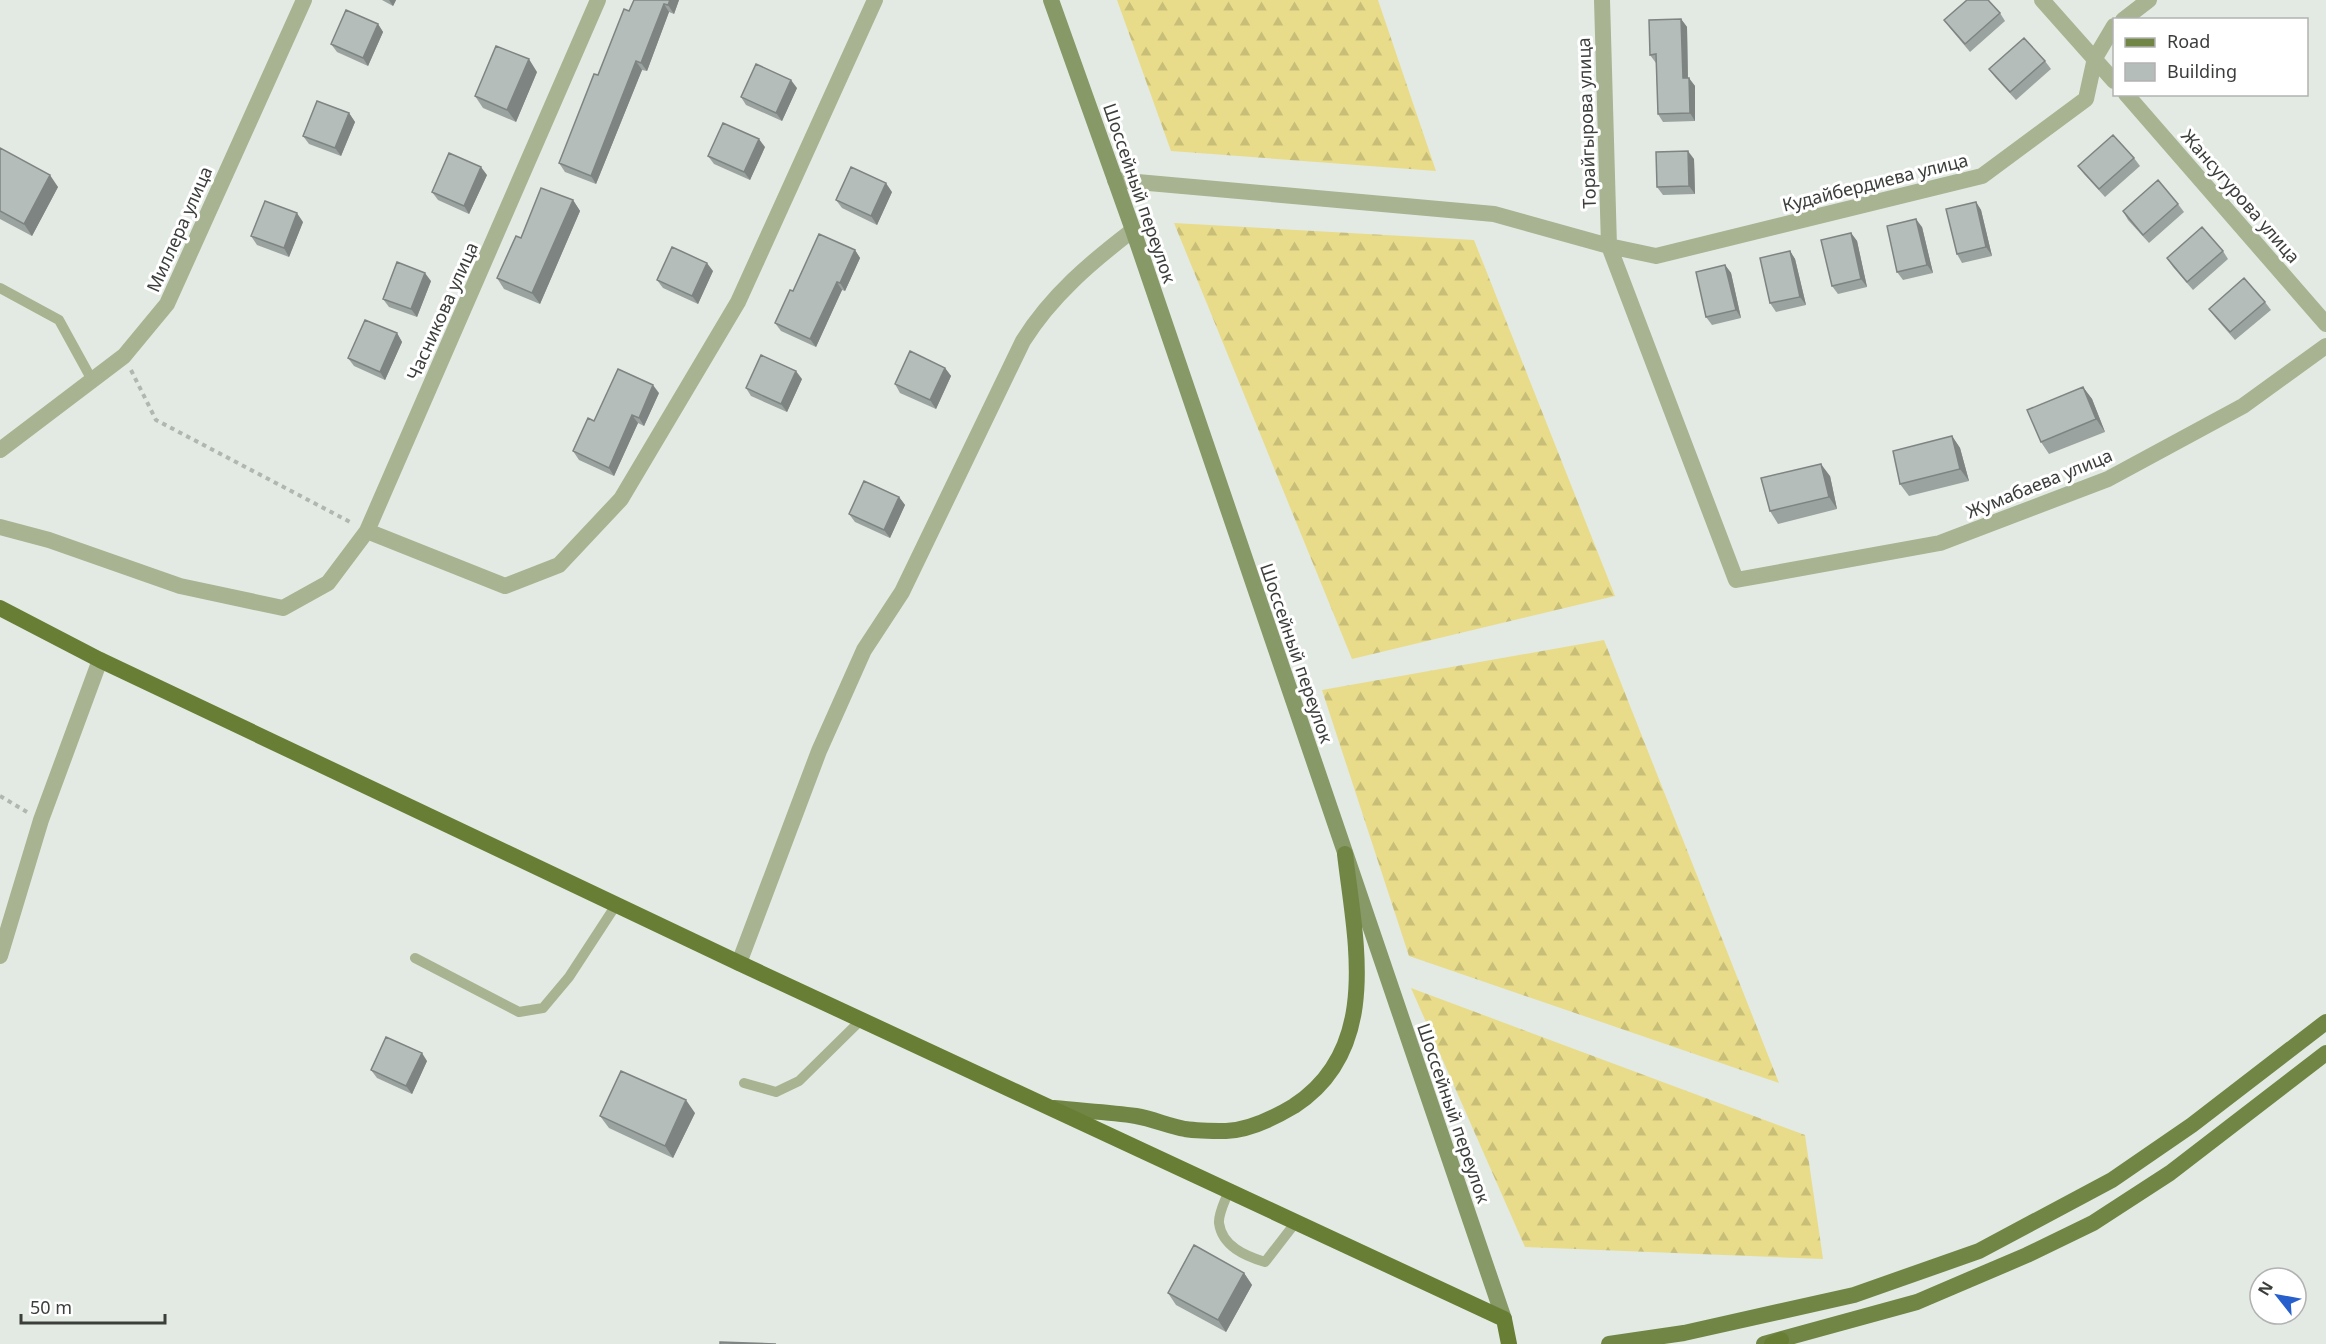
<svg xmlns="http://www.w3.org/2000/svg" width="2326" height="1344" viewBox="0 0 2326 1344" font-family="'Noto Sans',sans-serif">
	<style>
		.forest { fill: url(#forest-firs) }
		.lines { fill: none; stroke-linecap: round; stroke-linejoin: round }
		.path { stroke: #b1b6b1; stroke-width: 4; stroke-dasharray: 4.5 4.5; stroke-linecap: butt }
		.service { stroke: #a7b391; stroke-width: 10 }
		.minor { stroke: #a7b391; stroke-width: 16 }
		.secondary { stroke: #879966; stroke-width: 16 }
		.primary { stroke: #718645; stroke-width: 16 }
		.trunk { stroke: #687e34; stroke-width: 16 }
		.wall { fill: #9ba3a0 }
		.shaded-wall { fill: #7e8482 }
		.building { fill: #b4bdba; stroke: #7e8482; stroke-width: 1.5 }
		.labels { text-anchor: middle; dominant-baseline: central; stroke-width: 6; stroke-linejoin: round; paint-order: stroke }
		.street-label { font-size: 18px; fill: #3b3e3b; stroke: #fff }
	</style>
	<defs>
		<pattern id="forest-firs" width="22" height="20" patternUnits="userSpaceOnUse" patternTransform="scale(1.5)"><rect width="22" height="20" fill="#e8dc8a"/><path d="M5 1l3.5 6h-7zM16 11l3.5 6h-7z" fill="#c8be78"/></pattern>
	</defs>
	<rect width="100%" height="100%" fill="#e3eae3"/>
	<path class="forest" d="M1117,0H1378L1436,171L1171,151Z
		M1174,223L1474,240L1615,596L1352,659Z
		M1604,640L1779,1083L1409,956L1322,690Z
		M1411,988L1805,1135L1823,1259L1525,1247Z"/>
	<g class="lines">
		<path class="path" d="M131,370L156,420L352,523
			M0,796L27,812"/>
		<path class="service" d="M0,288L59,320L92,380
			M415,958L519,1012L543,1008L569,977L616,905
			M744,1083L776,1092L799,1081L861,1020
			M1229,1190C1226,1199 1218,1214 1219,1223C1222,1246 1245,1256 1265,1262L1296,1222"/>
		<path class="minor" d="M1602,0L1609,246L1736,580L1940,543L2108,479L2243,406L2326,346
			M2042,0L2114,81
			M2123,20L2149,0
			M2126,94L2326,324
			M1115,180L1494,214L1609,246L1656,256L1982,176L2086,99L2095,58L2114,26
			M0,450L124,356L167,304L304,0
			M0,527L49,540L180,586L283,608L328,583L367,531L598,0
			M367,531L505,586L559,565L621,499L738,302L875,0
			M0,956L41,820L100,660
			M739,963L819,751L864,650L902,592L1023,341C1051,296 1091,262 1133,230"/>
		<path class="secondary" d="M1051,0L1133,230L1504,1319"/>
		<path class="primary" d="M1054,1108C1082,1111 1109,1112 1136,1116C1153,1119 1169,1126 1185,1129C1198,1131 1213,1131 1226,1131C1250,1130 1274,1118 1294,1106C1382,1049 1355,940 1345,854
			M1609,1344L1684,1333L1854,1295L1979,1251L2112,1180L2192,1125L2326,1022
			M1764,1344L1917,1302L2027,1255L2093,1223L2170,1173L2326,1053"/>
		<path class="trunk" d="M0,608L100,660L739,963L1504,1319L1509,1344
			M1772,1344L1781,1340"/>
	</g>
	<path class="wall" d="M382,0H396L393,6Z
		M634,0H679L674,14L669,12L647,71L642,70L596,184L565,172L559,163L598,75L629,11Z
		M2000,13L2005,21L1970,52L1950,28L1944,20Z
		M1681,19L1687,27L1688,78L1695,86V121L1663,122L1658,114L1656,63L1650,55Z
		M378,24L383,32L368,66L337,52L331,44Z
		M2045,61L2051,69L2016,100L1995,77L1989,69Z
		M537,72L516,122L483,108L475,96Z
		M797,88L782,121L746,105L741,97Z
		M349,113L355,122L341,156L309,144L303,136Z
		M765,147L750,180L714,164L708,156Z
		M0,148L58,187L32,236L0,219Z
		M2134,158L2140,166L2105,197L2084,174L2078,166Z
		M1694,159L1695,194L1663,195L1657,187Z
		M487,175L469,214L438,200L432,192Z
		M892,192L877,225L842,208L836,200Z
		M573,200L580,211L540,304L504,289L497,278Z
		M1976,202L1981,210L1992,256L1962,263L1957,254Z
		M2178,204L2184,212L2149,243L2128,220L2123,211Z
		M303,222L289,257L257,245L251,236Z
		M1922,227L1933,273L1903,280L1897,272Z
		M1851,233L1857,241L1867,287L1838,294L1832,286Z
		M855,250L860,258L845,291L842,290L816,347L781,331L775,323L793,291Z
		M1790,251L1795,259L1806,305L1776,312L1770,303Z
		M2223,251L2228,259L2193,290L2173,267L2167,258Z
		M1725,265L1731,273L1741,318L1712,325L1706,317Z
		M713,271L698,304L663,288L657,280Z
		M431,281L417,317L389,307L383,299Z
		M2265,302L2271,310L2235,340L2215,317L2209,309Z
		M397,333L402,342L385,380L354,366L348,358Z
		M945,368L951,376L936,409L900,393L895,384Z
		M802,379L787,412L751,396L746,388Z
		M2083,387L2092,399L2105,432L2049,454L2041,442Z
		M659,393L644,426L638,423L614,476L579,460L573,451L594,421Z
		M1952,436L1960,448L1969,481L1909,496L1900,484Z
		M1830,476L1837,509L1778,524L1770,511Z
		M899,497L905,505L890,538L855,522L849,514Z
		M427,1061L412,1094L377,1078L371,1070Z
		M695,1113L673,1158L609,1128L600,1116Z
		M1244,1273L1252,1285L1226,1332L1176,1305L1168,1293Z"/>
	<path class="shaded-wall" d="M389,0H396L393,6Z
		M670,0H679L674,14L668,5Z
		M664,4L669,12L647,71L641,63Z
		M1681,19L1687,27L1688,87L1683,78Z
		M378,24L383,32L368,66L363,58Z
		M529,59L537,72L516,122L507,110Z
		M636,61L642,70L596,184L591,176Z
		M1689,78L1695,86V121L1690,113Z
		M791,80L797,88L782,121L776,113Z
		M349,113L355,122L341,156L335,148Z
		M759,139L765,147L750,180L744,172Z
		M1688,151L1694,159L1695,194L1689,186Z
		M481,167L487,175L469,214L464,206Z
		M50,175L58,187L32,236L24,224Z
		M886,183L892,192L877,225L871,216Z
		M573,200L580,211L540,304L532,293Z
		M1976,202L1981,210L1992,256L1986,247Z
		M297,213L303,222L289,257L284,248Z
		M1916,219L1922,227L1933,273L1927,265Z
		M1851,233L1857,241L1867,287L1861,279Z
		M855,250L860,258L845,291L840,283Z
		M1790,251L1795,259L1806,305L1800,297Z
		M707,263L713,271L698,304L692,296Z
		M1725,265L1731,273L1741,318L1736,310Z
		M425,273L431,281L417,317L411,309Z
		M837,282L842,290L816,347L810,339Z
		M397,333L402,342L385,380L380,372Z
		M945,368L951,376L936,409L930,400Z
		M796,371L802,379L787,412L781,404Z
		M653,385L659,393L644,426L639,418Z
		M2083,387L2092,399L2105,432L2096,419Z
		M632,415L638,423L614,476L609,468Z
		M1952,436L1960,448L1969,481L1960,469Z
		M1821,464L1830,476L1837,509L1829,497Z
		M899,497L905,505L890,538L884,530Z
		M422,1053L427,1061L412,1094L406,1086Z
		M686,1100L695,1113L673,1158L665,1146Z
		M1244,1273L1252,1285L1226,1332L1218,1320Z"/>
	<path class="building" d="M634,0H670L668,5L664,4L641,63L636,61L591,176L559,163L594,74L598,75L624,9L629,11Z
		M1967,0H1988L2000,13L1965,44L1944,20Z
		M346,10L378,24L363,58L331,44Z
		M1681,19L1683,78H1689L1690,113L1658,114L1656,54L1650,55L1649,20Z
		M2024,38L2045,61L2010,92L1989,69Z
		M496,46L529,59L507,110L475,96Z
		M756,64L791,80L776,113L741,97Z
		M317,101L349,113L335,148L303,136Z
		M723,123L759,139L744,172L708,156Z
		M2113,135L2134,158L2099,189L2078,166Z
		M0,148L50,175L24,224L0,211Z
		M1688,151L1689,186L1657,187L1656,152Z
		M449,153L481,167L464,206L432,192Z
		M851,167L886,183L871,216L836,200Z
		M2158,180L2178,204L2143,235L2123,211Z
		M541,188L573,200L532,293L497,278L516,236L521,238Z
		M265,201L297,213L284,248L251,236Z
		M1976,202L1986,247L1957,254L1946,209Z
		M1916,219L1927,265L1897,272L1887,226Z
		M2202,227L2223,251L2187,282L2167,258Z
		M1851,233L1861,279L1832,286L1821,240Z
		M819,234L855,250L840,283L837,282L810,339L775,323L790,290L793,291Z
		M672,247L707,263L692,296L657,280Z
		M1790,251L1800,297L1770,303L1760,258Z
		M397,262L425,273L411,309L383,299Z
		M1725,265L1736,310L1706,317L1696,272Z
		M2244,278L2265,302L2230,332L2209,309Z
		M365,320L397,333L380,372L348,358Z
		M910,351L945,368L930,400L895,384Z
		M761,355L796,371L781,404L746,388Z
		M618,369L653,385L639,418L632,415L609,468L573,451L588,418L594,421Z
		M2083,387L2096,419L2041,442L2027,410Z
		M1952,436L1960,469L1900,484L1893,451Z
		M1821,464L1829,497L1770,511L1761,478Z
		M864,481L899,497L884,530L849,514Z
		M386,1037L422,1053L406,1086L371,1070Z
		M621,1071L686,1100L665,1146L600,1116Z
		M1194,1245L1244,1273L1218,1320L1168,1293Z
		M720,1342L776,1344H720Z"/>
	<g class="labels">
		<g class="street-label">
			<text transform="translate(1586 123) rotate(-92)">Торайгырова улица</text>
			<text transform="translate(1875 182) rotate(-14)">Кудайбердиева улица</text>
			<text transform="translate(1140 193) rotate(71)">Шоссейный переулок</text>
			<text transform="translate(2241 196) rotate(49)">Жансугурова улица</text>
			<text transform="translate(179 229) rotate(-66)">Миллера улица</text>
			<text transform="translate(442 311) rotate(-66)">Часникова улица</text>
			<text transform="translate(2039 483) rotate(-22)">Жумабаева улица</text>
			<text transform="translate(1297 653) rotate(71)">Шоссейный переулок</text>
			<text transform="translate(1454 1113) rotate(71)">Шоссейный переулок</text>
		</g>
	</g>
	<rect x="2113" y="18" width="195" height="78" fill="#ffffff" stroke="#b1b2b1" stroke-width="1.5"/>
	<rect x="2125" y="38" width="30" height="9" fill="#718645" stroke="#b1b2b1" stroke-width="1.5"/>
	<text x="2167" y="48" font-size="18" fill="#3b3e3b">Road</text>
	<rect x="2125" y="63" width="30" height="18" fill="#b4bdba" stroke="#b1b2b1" stroke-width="1.5"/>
	<text x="2167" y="78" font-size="18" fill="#3b3e3b">Building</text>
	<g transform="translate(2278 1296) rotate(301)"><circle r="28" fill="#ffffff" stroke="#b1b2b1" stroke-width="1.5"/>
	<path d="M0-4.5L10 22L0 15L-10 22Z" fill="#275fcc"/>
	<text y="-9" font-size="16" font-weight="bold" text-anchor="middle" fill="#3b3e3b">N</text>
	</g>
	<path d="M21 1314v9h144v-9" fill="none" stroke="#3b3e3b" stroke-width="3"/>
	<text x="30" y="1314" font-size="18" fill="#3b3e3b" stroke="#ffffff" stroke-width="4.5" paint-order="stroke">50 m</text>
</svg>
